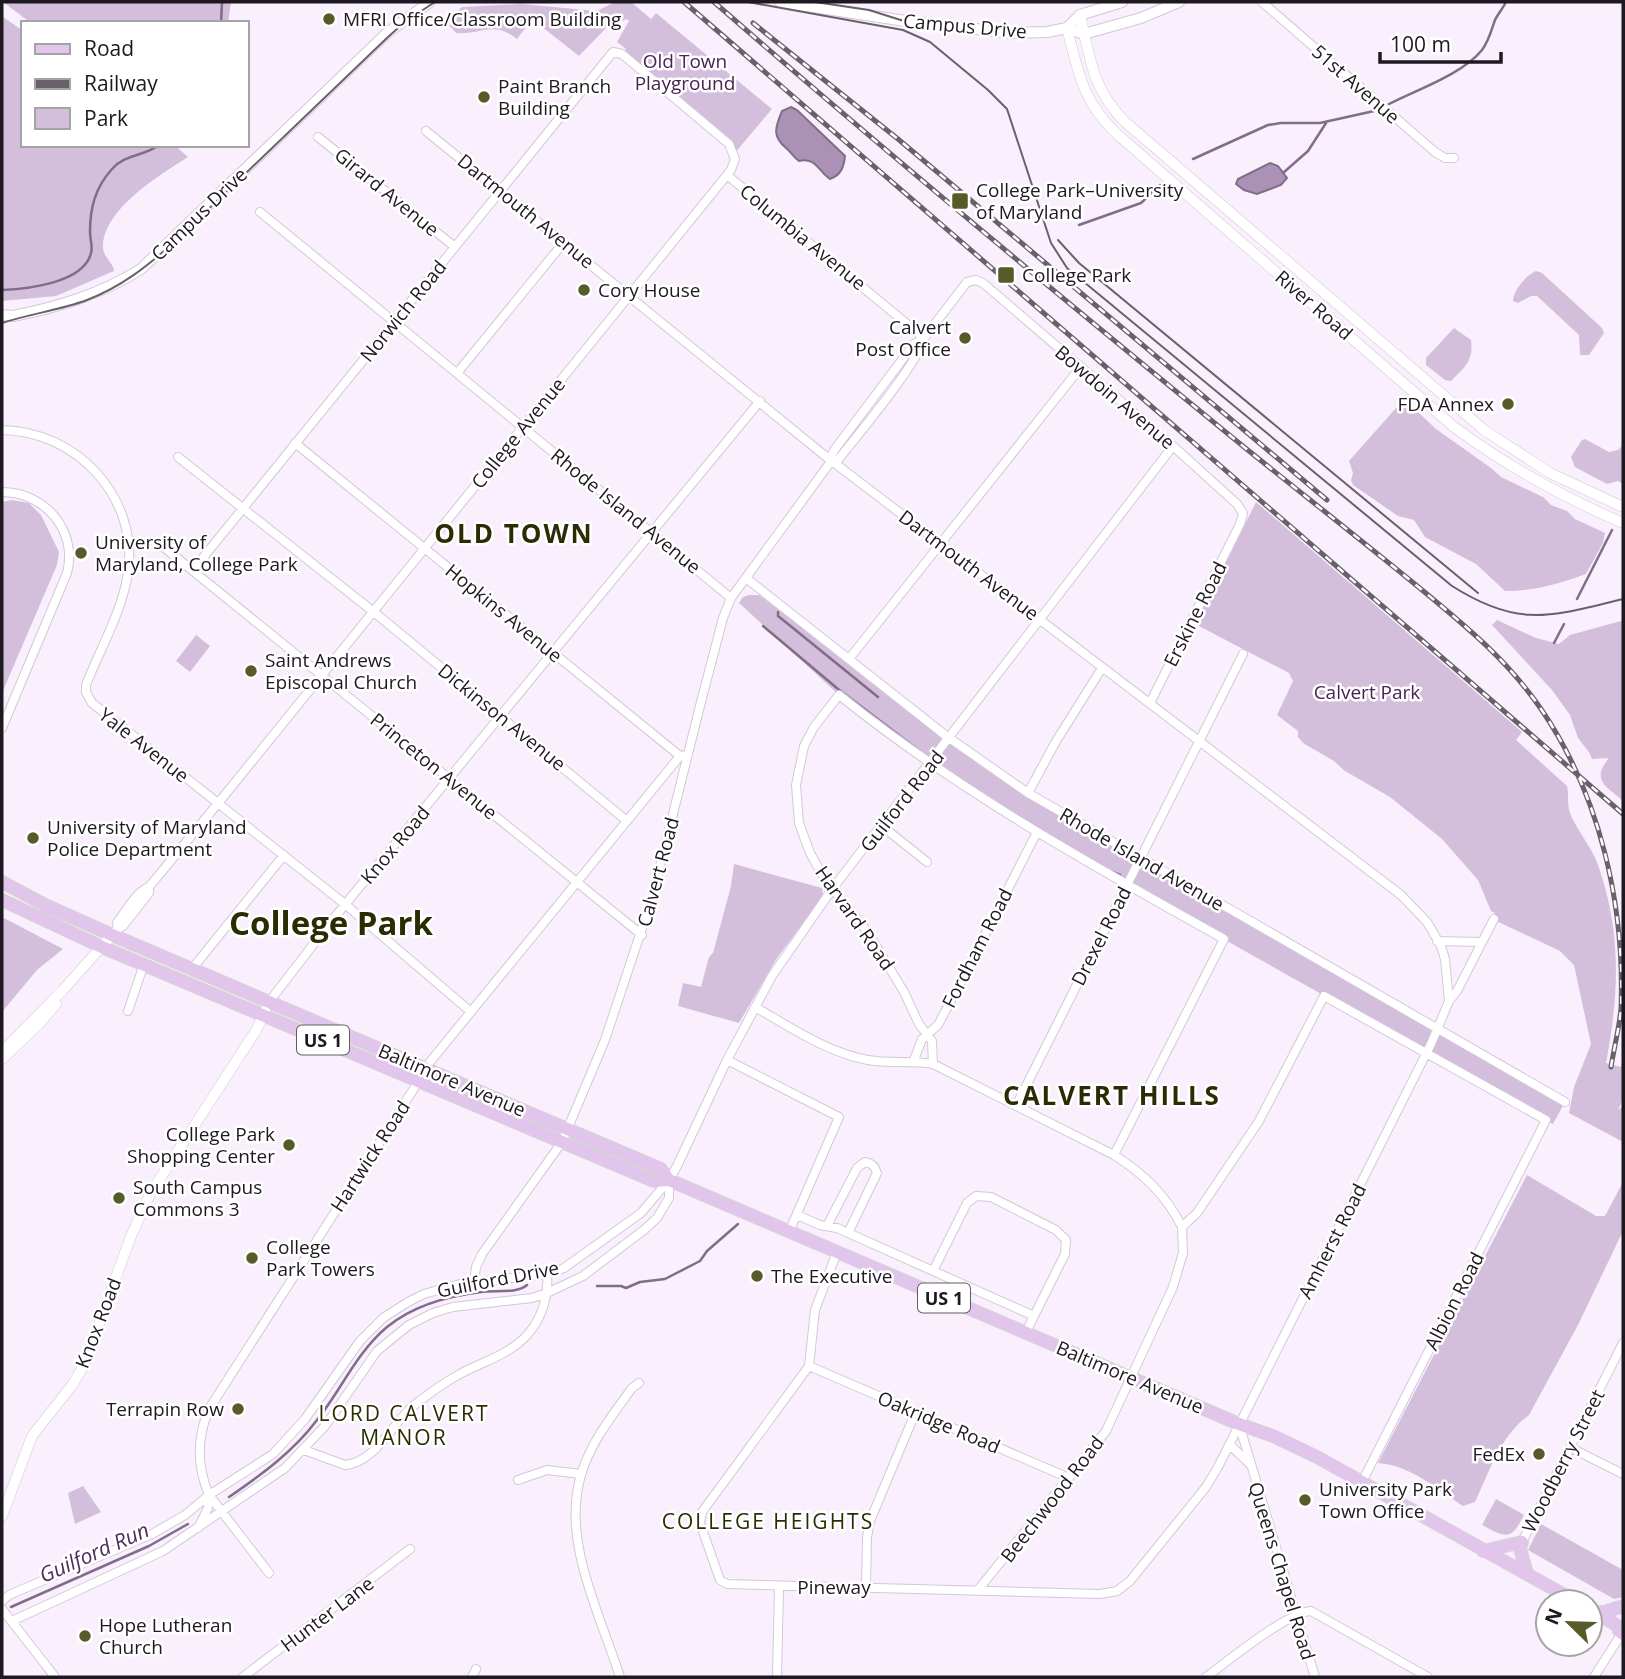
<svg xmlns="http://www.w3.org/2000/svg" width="1625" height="1679" viewBox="0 0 1625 1679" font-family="'Open Sans',sans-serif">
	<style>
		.green { fill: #d3bedb }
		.water { fill: #ab91b5; stroke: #816d88; stroke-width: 2 }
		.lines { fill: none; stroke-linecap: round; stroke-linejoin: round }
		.stream { stroke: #816d88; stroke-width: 2.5 }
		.minor-casing { stroke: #d5c6db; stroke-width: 10 }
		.tertiary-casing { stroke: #d5c6db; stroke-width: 11 }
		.secondary-casing { stroke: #d5c6db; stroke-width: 12 }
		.primary-casing { stroke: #d6d5d7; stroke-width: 14 }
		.minor { stroke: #fff; stroke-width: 8 }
		.tertiary { stroke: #fff; stroke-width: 10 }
		.secondary { stroke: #fff; stroke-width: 10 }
		.primary { stroke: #e1c5eb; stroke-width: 12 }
		.tram { stroke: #68616a; stroke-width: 2 }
		.rail-casing { stroke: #68616a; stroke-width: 5 }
		.rail { stroke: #fff; stroke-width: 2.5; stroke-dasharray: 8; stroke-linecap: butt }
		.poi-dot { fill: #565b29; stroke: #fff; stroke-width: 2.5 }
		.labels { text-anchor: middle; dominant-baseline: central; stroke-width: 5; stroke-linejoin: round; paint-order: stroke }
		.shield { fill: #fff; stroke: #625d63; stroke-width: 2 }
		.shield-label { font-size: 18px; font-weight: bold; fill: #1e1820 }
		.poi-label { font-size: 19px; fill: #1e1820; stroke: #fff; text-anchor: start }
		.street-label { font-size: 19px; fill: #1e1820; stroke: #fff }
		.park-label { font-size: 19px; fill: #462352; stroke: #fff }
		.neighbourhood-label { font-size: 21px; letter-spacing: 2px; fill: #2a2d03; stroke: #fff }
		.water-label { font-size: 21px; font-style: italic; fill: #4f2b5c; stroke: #fff }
		.district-label { font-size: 26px; font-weight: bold; letter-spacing: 2px; fill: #2a2d03; stroke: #fff }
		.town-label { font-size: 33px; font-weight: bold; fill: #2a2d03; stroke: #fff }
	</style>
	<rect width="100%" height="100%" fill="#faf0fd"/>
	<path class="green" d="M3,2H231L228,23H31Z
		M615,2H631L651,19L656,13L772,109L734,154L732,149L622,54L626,49L617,42L629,21L627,19L607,27L579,56L532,19L517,39C493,20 482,35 456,33L449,25H455V13L462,7L521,4L597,11Z
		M2,16L23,31V145H174L188,157C160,175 103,209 103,247C103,257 113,262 114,271L56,296L2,301Z
		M1536,271L1542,273L1602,328L1604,333L1589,355H1580L1579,335L1537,296H1531L1518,303L1513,301C1513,291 1526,275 1536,271Z
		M1454,328L1471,340C1474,361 1464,368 1451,381L1445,380L1426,365V358Z
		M1404,399L1436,429L1491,468L1501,477L1543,497L1551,505L1567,511L1575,519L1605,533L1603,543L1586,574C1558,584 1535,591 1505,591L1476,564L1425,537L1414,520L1398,516L1353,485L1351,480L1353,473L1349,461Z
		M1585,439L1609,452L1618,450L1623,445V484L1618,481L1607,484L1575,467L1571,457L1582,440Z
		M12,500L29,503L41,515L59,552L57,565L2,693V502Z
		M1256,502L1522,732L1516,740L1567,786C1569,794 1567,805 1570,813C1577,831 1592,847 1598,865C1622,933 1619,994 1606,1063L1621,1067L1623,1057V1099L1618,1110L1622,1107L1623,1103V1142L1569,1113L1574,1087L1591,1044L1574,965L1560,951L1492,919L1495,913L1491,911L1478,880L1442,839L1390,797L1345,771L1334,761L1303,743L1298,737V731L1277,715L1293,681L1289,673L1195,624Z
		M749,595H759C840,656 917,722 1001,779L1565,1102L1553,1124L1127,885L983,800L839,695L739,603L743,597Z
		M1497,620L1536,638L1559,644L1570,635L1621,621L1623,624V801C1605,785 1591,780 1609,758L1592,759L1589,752L1578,738L1570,715L1552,690L1492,625Z
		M196,635L210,646L190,672L176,661Z
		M734,864L822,888L823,896L777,958L739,1023L678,1006L683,983L701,987L709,957L713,953L731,886Z
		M2,917L63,949L37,970L2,1012Z
		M1527,1175L1596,1216H1605L1623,1182V1231L1578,1325L1529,1415C1500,1436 1490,1471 1475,1502L1463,1506C1437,1489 1410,1465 1378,1463Z
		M83,1486L101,1512L75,1524L68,1493Z
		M1496,1499L1524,1515C1511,1541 1506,1538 1482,1525Z
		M1541,1524L1623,1570V1597L1614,1599L1528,1550Z"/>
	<path class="water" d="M791,107L797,110L845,156C844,167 841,175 830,179C818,171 816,157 799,161C793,157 791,152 786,148C772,136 775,128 782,111Z
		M1270,163L1278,166L1287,178L1281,185L1257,194L1244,190L1236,184L1238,179Z"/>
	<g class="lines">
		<path class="stream" d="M221,23L222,2
			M1389,104C1416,90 1463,74 1482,50C1489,41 1491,31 1495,20C1498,14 1503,8 1506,2
			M1193,159L1268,125L1281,123H1320L1374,111
			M1283,173L1308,151L1326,123
			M1079,225L1141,203L1160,185
			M2,290C27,289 84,283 91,253C93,246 90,240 90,232C90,208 95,188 112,169C125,154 145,156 159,145
			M1577,599L1612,530
			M778,612V616L788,624L878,697
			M763,626L838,689L921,752
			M1554,643L1564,624
			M1113,872L1120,875
			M597,1286H621L626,1288L640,1282L665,1279L700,1261L707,1251L738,1224
			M229,1497C261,1475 293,1452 317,1420C341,1390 357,1352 387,1327C414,1305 448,1296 481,1292C495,1290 517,1294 527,1285
			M11,1607L149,1546L188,1524"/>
		<g class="minor-casing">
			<path id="minor" d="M1262,2L1435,152L1445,158H1454
				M426,131L824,455L1401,895L1427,922L1441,946L1445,959L1449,1001L1431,1044L1218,1467L1206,1487L1130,1581L1117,1591L1100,1594L727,1584L720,1580L700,1523L702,1512L809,1366L815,1310L837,1252
				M318,137L455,247
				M727,175L924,338
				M260,212L731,598
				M458,372L564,242
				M2,430C77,431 139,498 128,573C122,612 100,649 86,685V692L92,703L346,905L471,1012
				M295,443L680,756
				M178,457L380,617L627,821
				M832,460H838C857,436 919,362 924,338
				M2,492C45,492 78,531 67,573L2,728
				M161,545L642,935
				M746,578L945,735L1028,793L1565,1102
				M849,659L1080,368
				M1028,793L1055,743L1102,668
				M882,826L927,862
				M118,929L117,923C126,911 136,892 149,887L224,796L731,170L735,159L729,144L622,54L613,52L193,570
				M116,930L123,926L149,893V887
				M1437,941L1482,942
				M192,969L284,855
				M1449,1001L1457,991L1494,919
				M269,1002L329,924L760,401
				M755,1007C790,1027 828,1053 868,1060C890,1064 911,1060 933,1064L1114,1155C1144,1174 1166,1195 1182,1227
				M128,1011L144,964
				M727,1060L839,1117L789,1232
				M914,1060L922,1039L938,1025L956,991L1037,832
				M933,1064L932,1041L919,1024L904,992L867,931L826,881L810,853L799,823L796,785L804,746L814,727L839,695C958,791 1091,865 1224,939L1114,1155
				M1016,1106L1243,654
				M797,1215L820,1225L837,1228L1034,1316
				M827,1226L857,1168L865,1162C872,1163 875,1166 877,1173L848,1233
				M933,1271L967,1203L976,1196L991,1197L1056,1230L1066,1240L1065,1254L1026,1332
				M474,1282L476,1267L482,1254L562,1142L605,1040L652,898L701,702L723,618L731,598L832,460V454L835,449L914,344L924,338L967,282L976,280L983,283L1173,446L1237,504L1243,513L1240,524L1150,703
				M809,1366L1069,1478
				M1239,1424L1315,1677
				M1230,1445L1250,1464
				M1571,1448L1623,1474
				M304,1450L345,1465C376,1462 391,1425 413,1406C427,1395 442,1384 458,1375C481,1362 510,1355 528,1334C542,1318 549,1295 547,1274
				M518,1480L547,1470L581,1474
				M198,1528L208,1508L209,1495
				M1522,1542L1623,1343
				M269,1573L209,1495C197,1467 197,1437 209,1409L413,1090L425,1068L680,756L688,755
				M866,1587L867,1537L870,1521L916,1411
				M978,1590L1106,1431L1173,1287L1183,1253L1182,1227L1197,1213L1259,1121L1324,996L1546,1120L1362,1482
				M2,1601L9,1595L152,1534L185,1515L209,1495L273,1454L305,1419L360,1341L383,1318L408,1302L424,1294L460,1284L547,1274L564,1268L641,1213L669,1180L677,1166L727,1060L772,976L833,888L1173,446
				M2,1609L55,1677
				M12,1621L163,1551L285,1468L325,1426L377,1351L409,1325L433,1313L453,1307L532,1298L547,1293L583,1276L644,1230L657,1218L669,1198V1180
				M243,1677L410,1549
				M472,1677L476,1669
				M620,1677C601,1616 561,1541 581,1475C590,1443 612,1416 632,1388L639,1383
				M777,1677L779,1587
				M1206,1677C1228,1661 1286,1613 1311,1611L1428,1677
				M1594,1677L1622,1633"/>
		</g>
		<g class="tertiary-casing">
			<path id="tertiary" d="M1080,15C1090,58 1092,88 1124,121L1484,430L1550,473L1623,507
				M1067,28C1078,72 1083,103 1118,135L1454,427C1507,466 1562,497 1623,523
				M2,1052L62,991L112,935
				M2,1059L40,1023L56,1004
				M2,1516L32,1436L73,1384L84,1365L131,1236L150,1194L257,1029L265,1011"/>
		</g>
		<g class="secondary-casing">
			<path id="secondary" d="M780,2L899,20L1010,33L1047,32L1067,28L1084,34L1141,18L1179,2
				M1067,28L1080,15L1122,2
				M2,315L13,316C59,307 101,294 141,269L387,33L430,2"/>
		</g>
		<g class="primary-casing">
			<path id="primary" d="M2,882L45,905L112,935L661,1169L669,1180
				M2,900L102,947L654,1181L669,1180L1239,1424L1273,1436L1317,1457L1577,1602
				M1483,1551L1522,1542L1520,1549L1527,1573
				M1590,1609L1618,1626L1619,1631L1623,1634
				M1594,1612H1605L1623,1606"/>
		</g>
		<use href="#minor" class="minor"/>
		<use href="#tertiary" class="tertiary"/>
		<use href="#secondary" class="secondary"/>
		<use href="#primary" class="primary"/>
		<path class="tram" d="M748,2L903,30L930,42L988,90L1007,109L1051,243L1067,268L1452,586C1520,629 1551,616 1623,599
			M815,2L869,10L907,22
			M1058,240L1079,263L1478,593
			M2,323C30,314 60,310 87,300C121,287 148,266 174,242L388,37L406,21L435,2"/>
		<g class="rail-casing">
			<path id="rail" d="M684,2L1623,814
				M714,2C889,155 1069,304 1249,451C1305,496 1361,540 1416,585C1462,623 1507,659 1541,709C1600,795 1625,905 1621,1009C1619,1029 1614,1048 1611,1067
				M753,23L898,139L1327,500"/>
		</g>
		<use href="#rail" class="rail"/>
	</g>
	<g class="poi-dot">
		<circle cx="329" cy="19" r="7"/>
		<circle cx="484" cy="97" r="7"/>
		<rect x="951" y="192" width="18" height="18" rx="3.5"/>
		<rect x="997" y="266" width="18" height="18" rx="3.5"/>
		<circle cx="584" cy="290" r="7"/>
		<circle cx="965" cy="338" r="7"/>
		<circle cx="1508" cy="404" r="7"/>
		<circle cx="81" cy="553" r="7"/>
		<circle cx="251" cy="671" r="7"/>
		<circle cx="33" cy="838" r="7"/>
		<circle cx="289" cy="1145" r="7"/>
		<circle cx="119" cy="1198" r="7"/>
		<circle cx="252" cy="1258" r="7"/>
		<circle cx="757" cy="1276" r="7"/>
		<circle cx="238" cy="1409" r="7"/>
		<circle cx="1539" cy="1454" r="7"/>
		<circle cx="1305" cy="1500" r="7"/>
		<circle cx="85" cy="1636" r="7"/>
	</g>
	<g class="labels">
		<g class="shield">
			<rect x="297" y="1025.5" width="52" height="29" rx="5"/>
			<rect x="918" y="1283.5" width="52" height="29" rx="5"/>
		</g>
		<g class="shield-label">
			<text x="323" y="1040">US 1</text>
			<text x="944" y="1298">US 1</text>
		</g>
		<g class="poi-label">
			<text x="343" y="19">MFRI Office/Classroom Building</text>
			<text x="498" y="86">Paint Branch<tspan x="498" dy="22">Building</tspan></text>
			<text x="976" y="190">College Park–University<tspan x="976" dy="22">of Maryland</tspan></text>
			<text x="1022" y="275">College Park</text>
			<text x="598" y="290">Cory House</text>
			<text x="951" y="327" text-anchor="end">Calvert<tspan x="951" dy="22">Post Office</tspan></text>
			<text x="1494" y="404" text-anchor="end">FDA Annex</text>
			<text x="95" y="542">University of<tspan x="95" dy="22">Maryland, College Park</tspan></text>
			<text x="265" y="660">Saint Andrews<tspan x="265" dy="22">Episcopal Church</tspan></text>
			<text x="47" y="827">University of Maryland<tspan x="47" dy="22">Police Department</tspan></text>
			<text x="275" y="1134" text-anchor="end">College Park<tspan x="275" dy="22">Shopping Center</tspan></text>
			<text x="133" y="1187">South Campus<tspan x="133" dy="22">Commons 3</tspan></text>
			<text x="266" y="1247">College<tspan x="266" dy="22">Park Towers</tspan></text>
			<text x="771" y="1276">The Executive</text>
			<text x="224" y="1409" text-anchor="end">Terrapin Row</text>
			<text x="1525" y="1454" text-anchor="end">FedEx</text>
			<text x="1319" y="1489">University Park<tspan x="1319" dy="22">Town Office</tspan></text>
			<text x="99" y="1625">Hope Lutheran<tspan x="99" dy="22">Church</tspan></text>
		</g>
		<g class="street-label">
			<text transform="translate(965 26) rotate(5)">Campus Drive</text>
			<text transform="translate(1356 84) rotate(41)">51st Avenue</text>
			<text transform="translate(387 192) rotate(39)">Girard Avenue</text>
			<text transform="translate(526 211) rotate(39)">Dartmouth Avenue</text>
			<text transform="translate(199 214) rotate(-44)">Campus Drive</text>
			<text transform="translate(803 237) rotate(39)">Columbia Avenue</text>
			<text transform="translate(1314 305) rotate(41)">River Road</text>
			<text transform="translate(403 311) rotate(-51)">Norwich Road</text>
			<text transform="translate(1115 397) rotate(40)">Bowdoin Avenue</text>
			<text transform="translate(518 433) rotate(-51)">College Avenue</text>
			<text transform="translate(626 511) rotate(39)">Rhode Island Avenue</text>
			<text transform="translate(969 565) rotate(37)">Dartmouth Avenue</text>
			<text transform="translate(504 613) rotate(39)">Hopkins Avenue</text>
			<text transform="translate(1195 614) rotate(-63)">Erskine Road</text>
			<text transform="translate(502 717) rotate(39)">Dickinson Avenue</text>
			<text transform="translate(144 745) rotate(38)">Yale Avenue</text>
			<text transform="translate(434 766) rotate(39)">Princeton Avenue</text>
			<text transform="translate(902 801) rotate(-52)">Guilford Road</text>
			<text transform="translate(395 845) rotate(-50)">Knox Road</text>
			<text transform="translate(1142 859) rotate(30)">Rhode Island Avenue</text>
			<text transform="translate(658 872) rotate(-75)">Calvert Road</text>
			<text transform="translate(855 918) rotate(55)">Harvard Road</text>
			<text transform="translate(1101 936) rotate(-63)">Drexel Road</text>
			<text transform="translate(977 948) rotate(-63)">Fordham Road</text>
			<text transform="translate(452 1080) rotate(23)">Baltimore Avenue</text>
			<text transform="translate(370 1156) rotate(-57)">Hartwick Road</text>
			<text transform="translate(1332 1241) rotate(-63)">Amherst Road</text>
			<text transform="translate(498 1279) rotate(-11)">Guilford Drive</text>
			<text transform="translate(1454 1301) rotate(-63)">Albion Road</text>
			<text transform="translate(98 1323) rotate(-69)">Knox Road</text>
			<text transform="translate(1130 1377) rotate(23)">Baltimore Avenue</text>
			<text transform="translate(939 1422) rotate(23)">Oakridge Road</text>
			<text transform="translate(1563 1461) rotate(-63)">Woodberry Street</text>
			<text transform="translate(1052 1499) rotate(-52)">Beechwood Road</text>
			<text transform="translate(1282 1571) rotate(73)">Queens Chapel Road</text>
			<text x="834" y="1587">Pineway</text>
			<text transform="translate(327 1614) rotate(-37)">Hunter Lane</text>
		</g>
		<g class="park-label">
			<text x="685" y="61">Old Town<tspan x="685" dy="22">Playground</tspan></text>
			<text x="1367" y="692">Calvert Park</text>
		</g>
		<g class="neighbourhood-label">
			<text x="404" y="1413">LORD CALVERT<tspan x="404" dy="24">MANOR</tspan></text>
			<text x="768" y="1521">COLLEGE HEIGHTS</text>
		</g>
		<g class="water-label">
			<text transform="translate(94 1552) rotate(-24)">Guilford Run</text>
		</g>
		<g class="district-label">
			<text x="514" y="533">OLD TOWN</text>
			<text x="1112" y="1095">CALVERT HILLS</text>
		</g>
		<g class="town-label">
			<text x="331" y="922">College Park</text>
		</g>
	</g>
	<rect width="1625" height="1679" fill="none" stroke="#1e1820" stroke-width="7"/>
	<rect x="21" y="21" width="228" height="126" fill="#ffffff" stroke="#a5a3a6" stroke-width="2"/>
	<rect x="35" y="44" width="35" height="10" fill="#e1c5eb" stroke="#a5a3a6" stroke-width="2"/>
	<text x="84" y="56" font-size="21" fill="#1e1820">Road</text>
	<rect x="35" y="79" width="35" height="10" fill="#68616a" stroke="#a5a3a6" stroke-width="2"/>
	<text x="84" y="91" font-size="21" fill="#1e1820">Railway</text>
	<rect x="35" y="108" width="35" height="21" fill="#d3bedb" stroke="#a5a3a6" stroke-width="2"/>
	<text x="84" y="126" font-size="21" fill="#1e1820">Park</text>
	<g transform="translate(1569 1623) rotate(293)"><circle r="33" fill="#ffffff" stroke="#a5a3a6" stroke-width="2"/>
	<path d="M0-5L12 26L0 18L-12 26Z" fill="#565b29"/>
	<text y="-10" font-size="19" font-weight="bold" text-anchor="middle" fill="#1e1820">N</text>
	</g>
	<path d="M1380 52v10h121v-10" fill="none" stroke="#1e1820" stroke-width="3.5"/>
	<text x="1390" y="52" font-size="21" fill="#1e1820" stroke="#ffffff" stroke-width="5" paint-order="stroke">100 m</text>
</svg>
